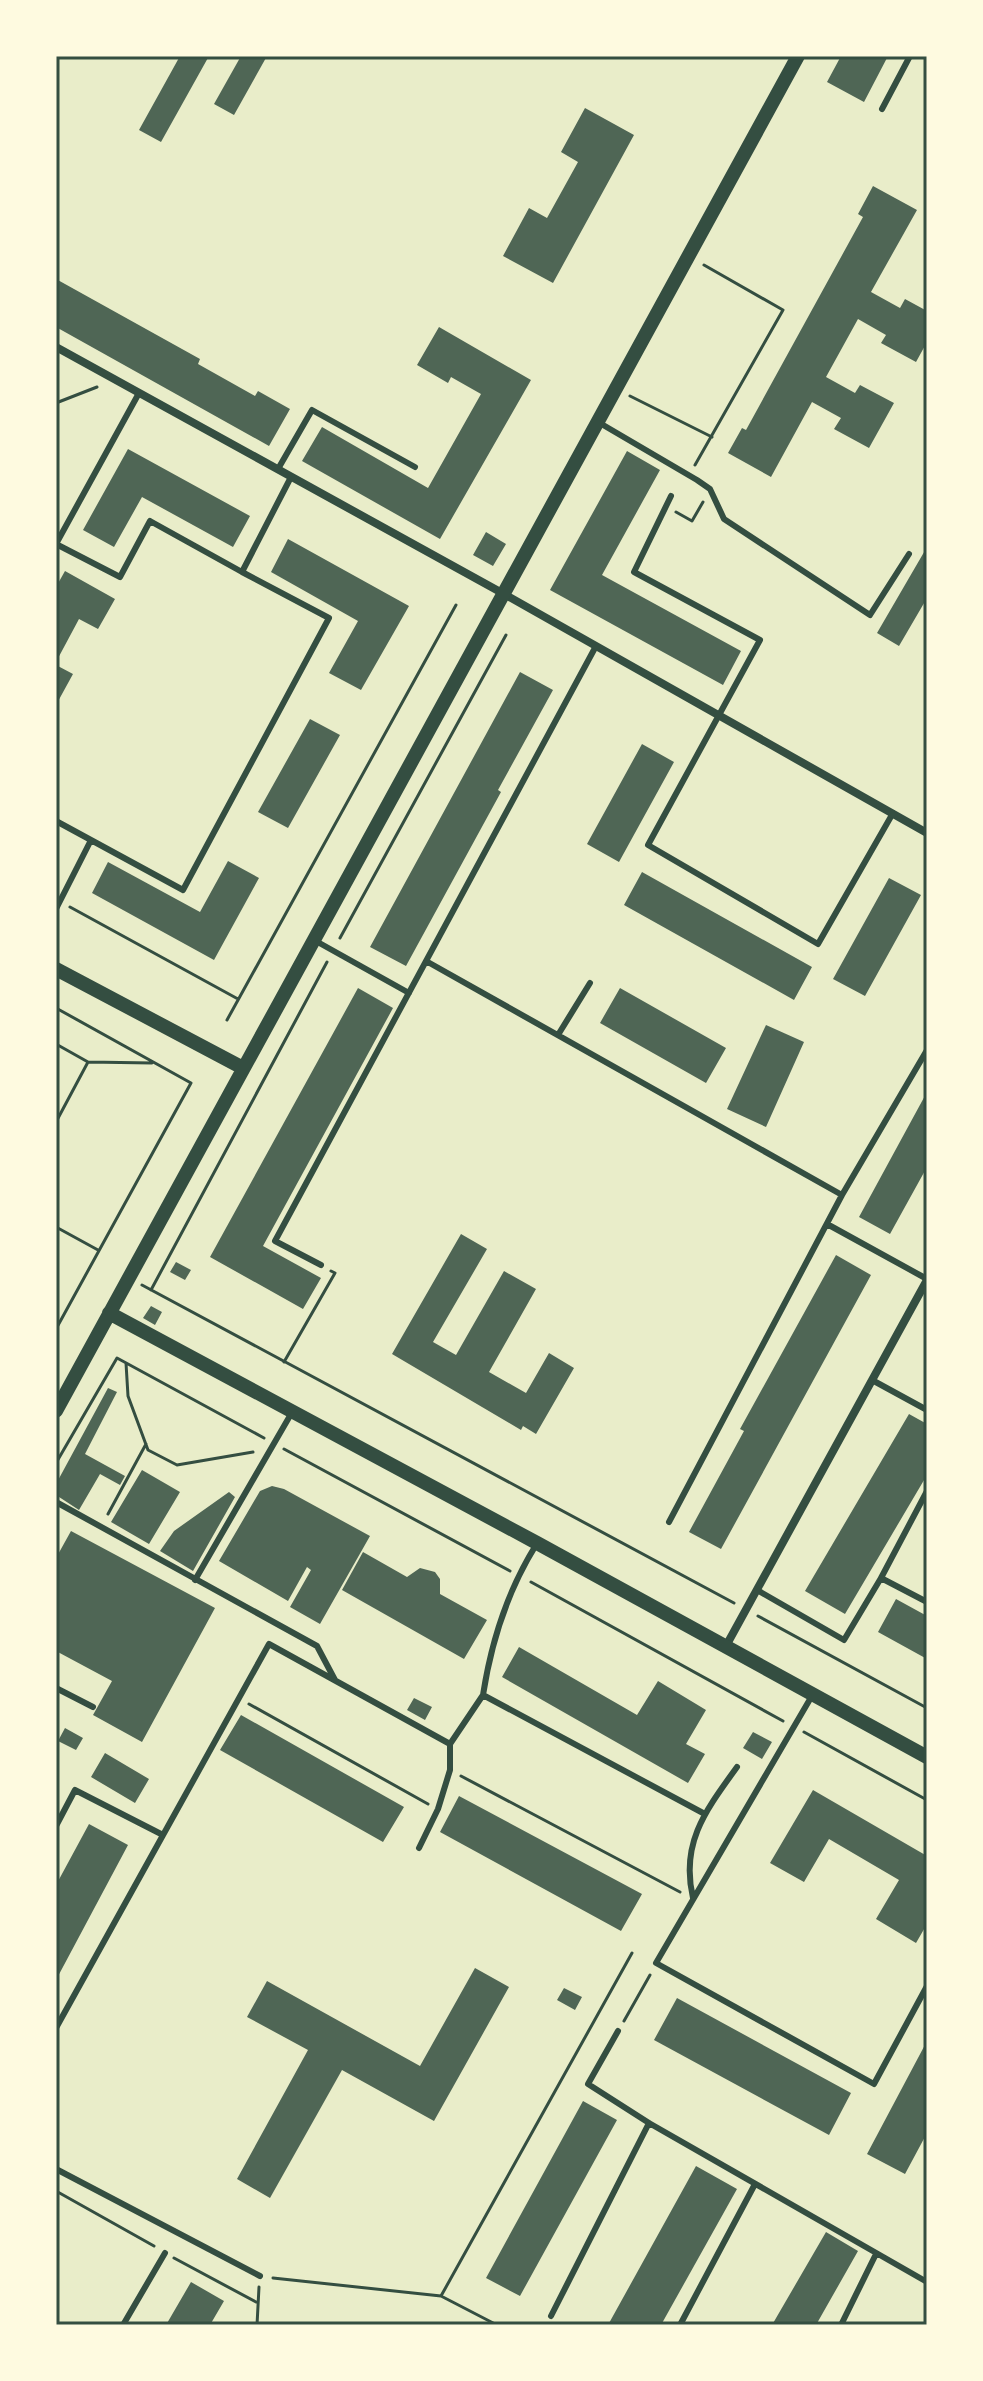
<svg xmlns="http://www.w3.org/2000/svg" width="983" height="2381" viewBox="0 0 983 2381" font-family="'Playfair Display',serif">
	<style>
		.building { fill: #4f6655 }
		.lines { fill: none; stroke-linecap: round; stroke-linejoin: round }
		.path { stroke: #344e41; stroke-width: 3 }
		.service { stroke: #344e41; stroke-width: 6 }
		.minor { stroke: #344e41; stroke-width: 8 }
		.tertiary { stroke: #344e41; stroke-width: 14 }
		.neatline { fill: none; stroke: #344e41; stroke-width: 3 }
	</style>
	<rect width="100%" height="100%" fill="#e9edc9"/>
	<path class="building" d="M180,56H209L161,142L139,130Z
		M241,56H267L234,115L214,104Z
		M841,56H888L864,102L827,82Z
		M585,108L634,135L553,283L503,256L529,208L547,218L578,162L561,152Z
		M873,186L917,210L871,292L900,308L905,299L927,311V342L916,362L881,343L886,335L858,319L826,377L855,393L860,385L894,403L869,448L834,429L841,418L812,402L771,477L728,453L742,428L746,430L863,217L858,214Z
		M56,279L200,359L198,364L255,396L258,391L290,409L269,446L56,327Z
		M439,327L531,380L440,539L302,461L322,427L428,488L481,394L451,377L448,383L417,365Z
		M128,449L250,516L233,547L142,497L114,547L83,530Z
		M627,451L660,470L602,575L741,651L723,685L550,590Z
		M486,532L506,544L493,566L473,555Z
		M288,539L409,606L361,690L329,673L358,621L271,572Z
		M927,547V598L899,646L877,633Z
		M65,571L115,599L98,629L79,619L56,662V587Z
		M56,665L73,674L56,705Z
		M520,672L553,690L498,790L501,792L406,966L370,947Z
		M310,719L340,735L288,828L258,812Z
		M642,744L674,762L619,862L587,844Z
		M228,861L259,878L214,960L92,893L108,862L200,912Z
		M642,872L812,967L794,1000L624,905Z
		M889,878L921,895L865,996L833,979Z
		M358,988L393,1008L263,1246L321,1278L303,1309L210,1257Z
		M620,988L726,1048L706,1083L600,1023Z
		M766,1025L804,1042L766,1127L727,1109Z
		M927,1092V1167L890,1234L859,1217Z
		M461,1234L487,1249L433,1342L456,1355L504,1271L536,1289L489,1372L526,1393L549,1353L574,1368L536,1434L523,1426L521,1430L392,1354Z
		M836,1255L871,1275L721,1549L689,1532L744,1431L740,1429Z
		M176,1262L191,1270L185,1280L170,1272Z
		M151,1306L162,1312L155,1325L143,1318Z
		M108,1388L117,1392L85,1454L125,1476L120,1485L100,1474L79,1510L56,1495V1484Z
		M909,1414L927,1424V1475L845,1614L805,1591Z
		M142,1470L180,1492L149,1544L111,1522Z
		M272,1486L284,1489L370,1536L320,1624L290,1607L311,1570L307,1567L288,1601L219,1561L260,1491Z
		M229,1492L235,1497L193,1571L160,1551L174,1531Z
		M71,1531L215,1608L142,1742L93,1715L112,1681L56,1651V1558Z
		M363,1552L407,1577L420,1568L435,1572L440,1579V1594L487,1620L464,1659L342,1590Z
		M896,1599L927,1616V1659L878,1632Z
		M519,1647L637,1715L658,1681L706,1710L686,1744L705,1754L688,1783L502,1677Z
		M414,1698L432,1707L425,1720L407,1710Z
		M241,1715L404,1807L383,1842L220,1750Z
		M65,1728L83,1738L76,1750L58,1741Z
		M753,1732L772,1742L762,1759L743,1748Z
		M105,1753L149,1779L135,1803L91,1777Z
		M813,1790L927,1856V1924L916,1943L876,1919L899,1880L829,1839L804,1882L770,1863Z
		M459,1796L642,1894L621,1931L440,1832Z
		M89,1824L128,1845L56,1980V1885Z
		M475,1968L509,1987L434,2121L342,2070L270,2198L237,2179L308,2050L247,2017L267,1981L420,2066Z
		M564,1988L582,1997L575,2010L557,2000Z
		M677,1998L851,2093L829,2135L654,2040Z
		M927,2041V2133L905,2174L867,2154Z
		M583,2101L617,2120L520,2296L486,2278Z
		M696,2166L737,2189L661,2325H608Z
		M826,2232L858,2251L816,2325H772Z
		M191,2282L224,2301L210,2325H166Z"/>
	<g class="lines">
		<path class="path" d="M630,396L712,437
			M56,403L97,387
			M695,465L783,310L704,265
			M676,512L692,521L703,502
			M70,907L238,999
			M340,938L506,635
			M56,1008L191,1083L56,1329
			M227,1020L456,605
			M56,1044L88,1062
			M56,1122L88,1062L152,1063
			M56,1227L98,1250
			M142,1285L734,1603
			M151,1290L327,962
			M284,1362L335,1273L331,1271
			M126,1363L128,1396L148,1450L177,1465L253,1452
			M284,1449L510,1571
			M56,1463L117,1358L264,1438
			M108,1514L146,1444
			M531,1582L783,1721
			M758,1616L927,1708
			M249,1704L428,1804
			M804,1732L927,1800
			M461,1776L680,1892
			M624,2021L650,1975
			M56,2191L154,2246
			M174,2258L256,2302
			M273,2278L441,2296L497,2325
			M441,2296L632,1953
			M257,2325L259,2287"/>
		<path class="service" d="M882,109L910,56
			M598,422L697,480L710,489L724,519L870,615L909,554
			M278,469L312,410L415,467
			M671,496L634,572L760,640L648,845L818,944L893,813
			M56,544L120,577L150,521L242,572L291,477
			M56,544L139,393
			M56,821L183,890L329,618L242,572
			M56,909L91,840
			M314,940L409,993
			M426,961L842,1195L927,1050
			M558,1035L590,983
			M827,1224L927,1279
			M321,1265L275,1241L596,646
			M872,1380L927,1410
			M927,1491L881,1578L927,1602
			M56,1502L317,1646L335,1680
			M669,1522L842,1195
			M195,1580L291,1414
			M757,1590L844,1640L881,1578
			M56,1688L93,1707
			M813,1694L656,1963L874,2084L927,1986
			M483,1695C491,1643 508,1590 536,1545
			M56,1826L75,1790L163,1835
			M419,1848L438,1809L450,1770V1744L483,1695L703,1813
			M693,1898C680,1843 706,1810 737,1767
			M56,2028L269,1644L450,1744
			M618,2031L588,2084L649,2123L927,2282
			M56,2169L260,2276
			M551,2316L649,2123
			M123,2325L165,2253
			M680,2325L755,2184
			M841,2325L876,2254"/>
		<path class="minor" d="M56,347L504,594L927,833
			M726,1646L927,1280"/>
		<path class="tertiary" d="M56,969L243,1068
			M109,1313L537,1543L927,1757
			M56,1411L798,56"/>
	</g>
	<rect width="983" height="2381" fill="none" stroke="#fefae0" stroke-width="116"/>
	<rect x="58" y="58" width="867" height="2265" class="neatline"/>
</svg>
